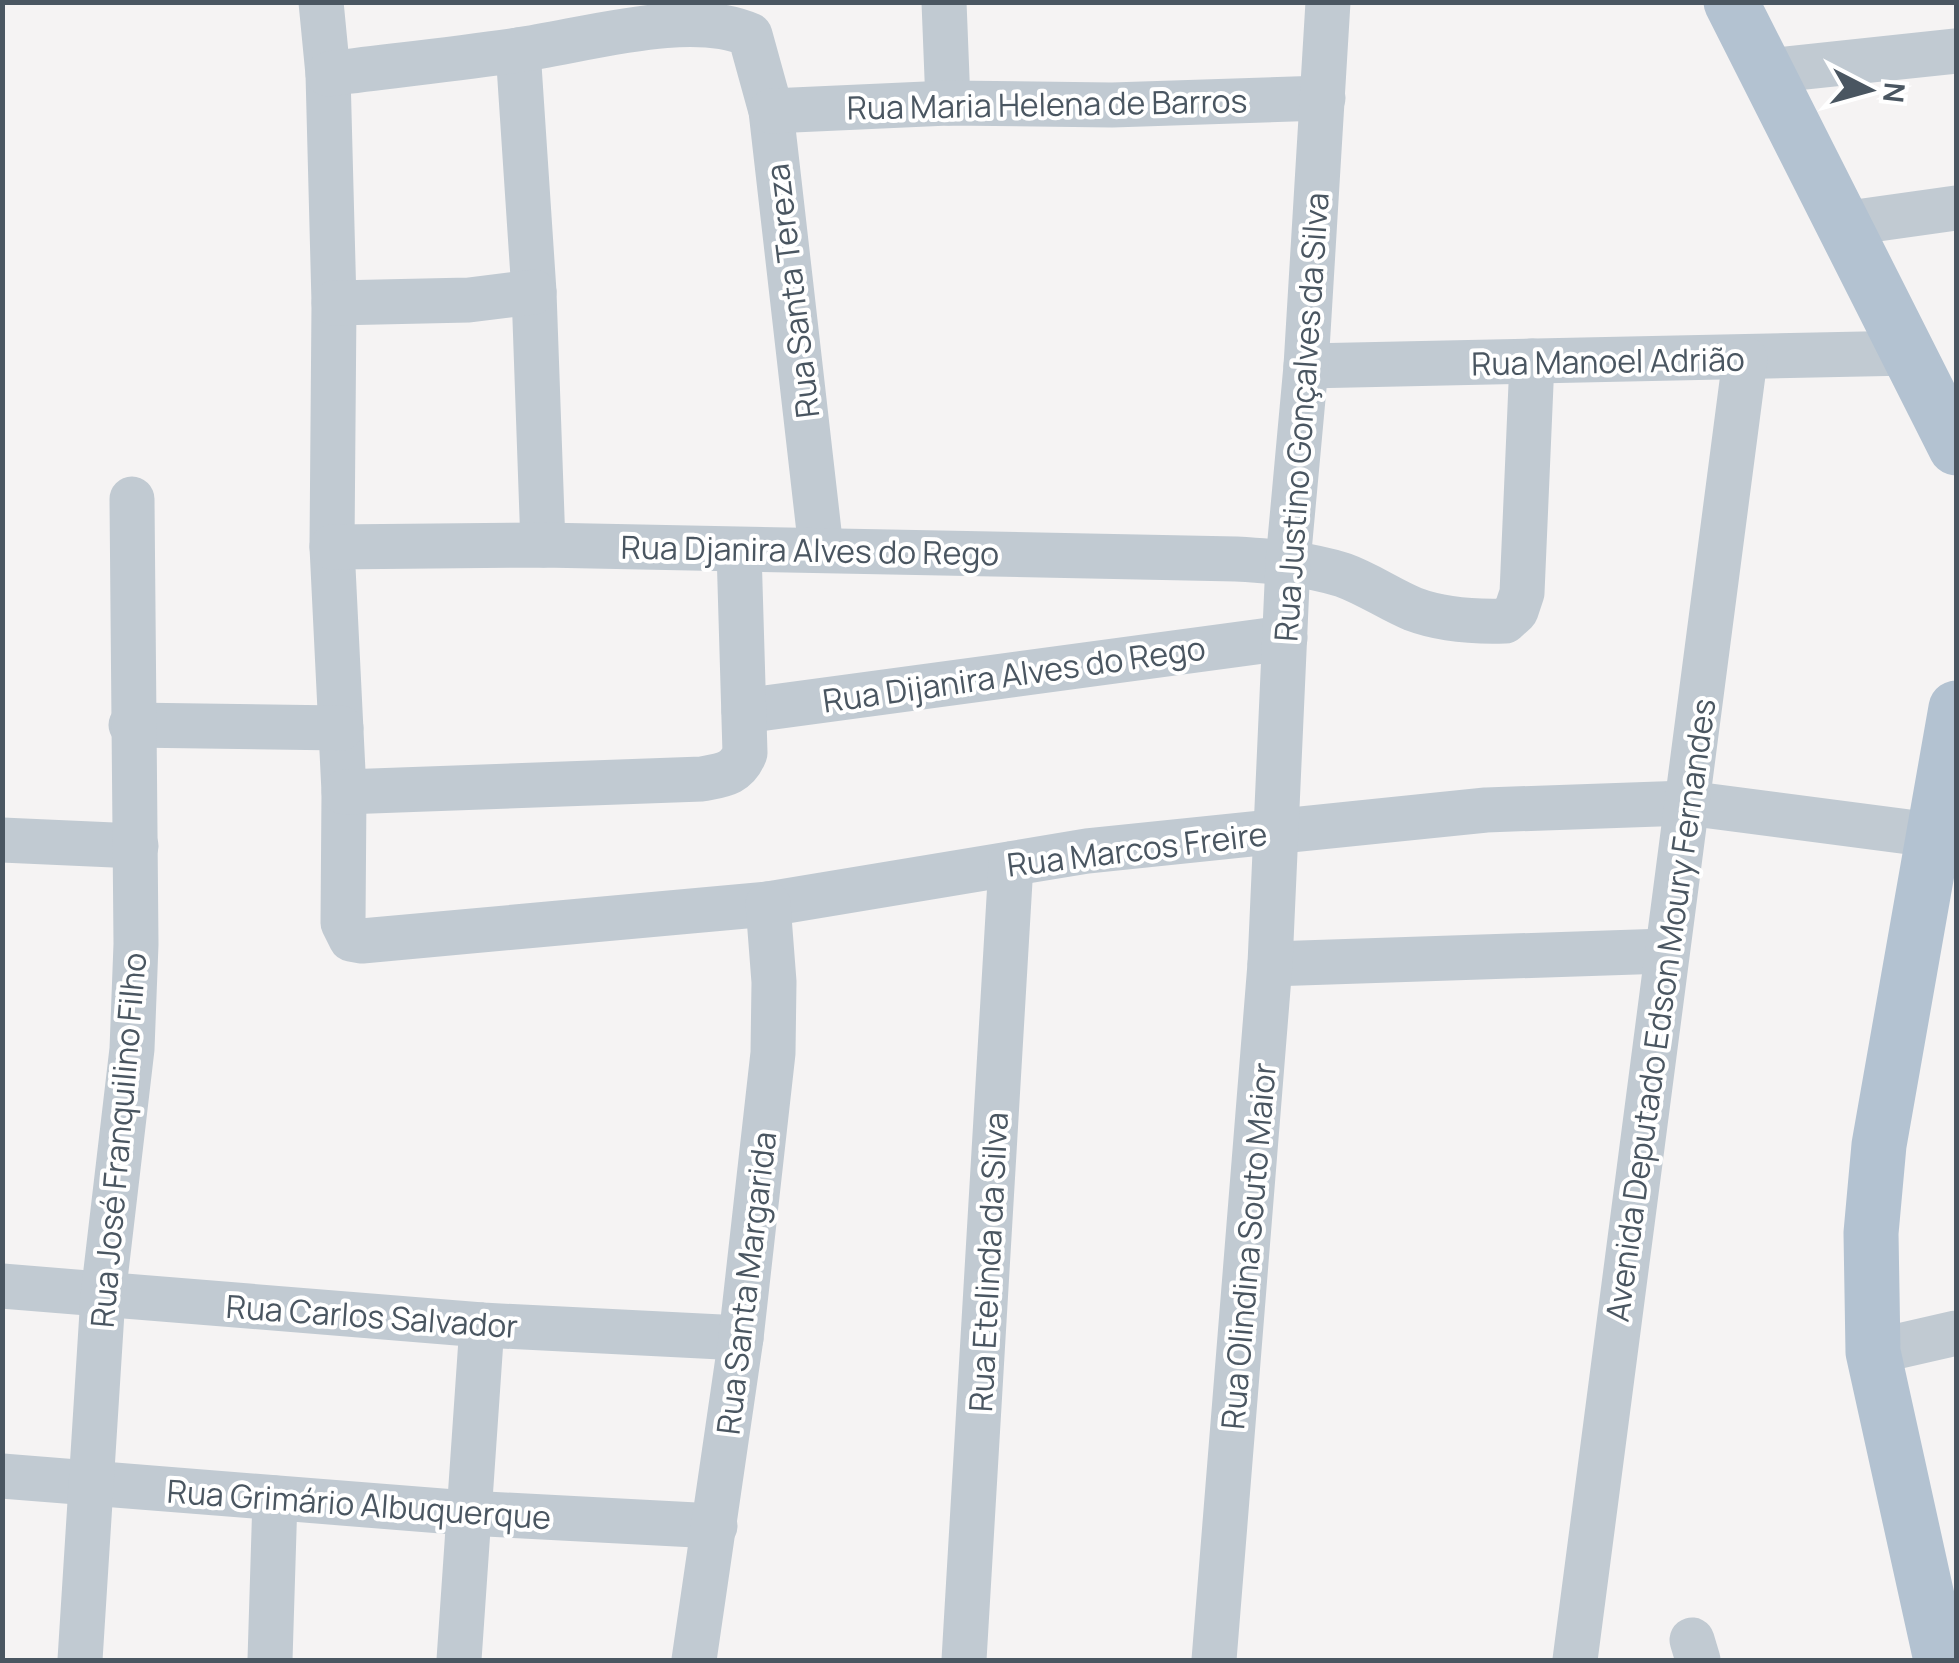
<svg xmlns="http://www.w3.org/2000/svg" width="1959" height="1663" font-family="Manrope,sans-serif">
<style>
.lines{fill:none;stroke-linecap:round;stroke-linejoin:round}
.minor{stroke:#c1cad2;stroke-width:45}
.major{stroke:#b3c2d1;stroke-width:55}
.labels{text-anchor:middle;dominant-baseline:central;stroke-width:8;stroke-linejoin:round;paint-order:stroke}
.street-label{font-size:32px;fill:#4a5661;stroke:#fff}
</style>
<rect width="100%" height="100%" fill="#f5f3f3"/>
<g class="lines">
<g class="minor">
<polyline points="321,2 328,74 334,303 332,547 344,792 343,923 351,939 362,941 768,904 1087,851 1486,810 1687,803 1932,835"/>
<polyline points="944,2 948,103"/>
<polyline points="518,50 534,292 543,545"/>
<polyline points="1767,71 1956,51"/>
<path d="M328 74C391 66 455 59 518 50 583 41 690 8 750 35L771 111 821 549"/>
<polyline points="771,111 948,103 1112,105 1323,98"/>
<polyline points="1842,224 1956,208"/>
<polyline points="334,303 469,300 534,292"/>
<polyline points="1306,366 1911,353"/>
<path d="M332 547 543 545 1236 559C1272 561 1308 564 1343 575 1368 584 1389 599 1413 609 1442 620 1473 622 1505 621L1516 611 1522 593 1532 361"/>
<polyline points="744,711 1285,638"/>
<polyline points="131,725 341,728"/>
<path d="M344 792 702 779C723 775 737 774 745 753L739 550"/>
<polyline points="2,840 136,846"/>
<polyline points="1270,964 1666,951"/>
<polyline points="2,1286 482,1325 741,1338"/>
<polyline points="1873,1352 1956,1333"/>
<polyline points="2,1476 467,1513 715,1526"/>
<polyline points="1692,1640 1698,1660"/>
<polyline points="80,1660 103,1296 132,1049 136,944 132,499"/>
<polyline points="270,1660 275,1498"/>
<polyline points="459,1660 482,1325"/>
<polyline points="694,1660 741,1338 773,1053 774,982 768,904"/>
<polyline points="964,1660 1011,864"/>
<polyline points="1214,1660 1270,964 1288,562 1306,366 1328,2"/>
<polyline points="1575,1660 1745,359"/>
</g>
<g class="major">
<polyline points="1731,2 1956,448"/>
<polyline points="1941,1660 1873,1352 1871,1233 1879,1145 1956,708"/>
</g>
</g>
<g class="labels">
<g class="street-label">
<text transform="translate(1047 104) rotate(-1)">Rua Maria Helena de Barros</text>
<text transform="translate(792 291) rotate(-97)">Rua Santa Tereza</text>
<text transform="translate(1608 361) rotate(-1)">Rua Manoel Adrião</text>
<text transform="translate(1301 417) rotate(-86)">Rua Justino Gonçalves da Silva</text>
<text transform="translate(810 550) rotate(1)">Rua Djanira Alves do Rego</text>
<text transform="translate(1014 674) rotate(-8)">Rua Dijanira Alves do Rego</text>
<text transform="translate(1137 849) rotate(-7)">Rua Marcos Freire</text>
<text transform="translate(1660 1010) rotate(-82)">Avenida Deputado Edson Moury Fernandes</text>
<text transform="translate(118 1140) rotate(-85)">Rua José Franquilino Filho</text>
<text transform="translate(1248 1246) rotate(-85)">Rua Olindina Souto Maior</text>
<text transform="translate(988 1262) rotate(-87)">Rua Etelinda da Silva</text>
<text transform="translate(746 1283) rotate(-83)">Rua Santa Margarida</text>
<text transform="translate(372 1316) rotate(4)">Rua Carlos Salvador</text>
<text transform="translate(359 1504) rotate(4)">Rua Grimário Albuquerque</text>
</g>
</g>
<rect width="1959" height="1663" fill="none" stroke="#4a5661" stroke-width="10"/>
<g transform="translate(1869 90) rotate(96)" stroke="#ffffff" stroke-width="8" paint-order="stroke">
<path d="M0-8L18 38L0 25L-18 38Z" fill="#4a5661"/>
<text y="-15" font-size="28" font-weight="bold" text-anchor="middle" fill="#4a5661">N</text>
</g>
</svg>
